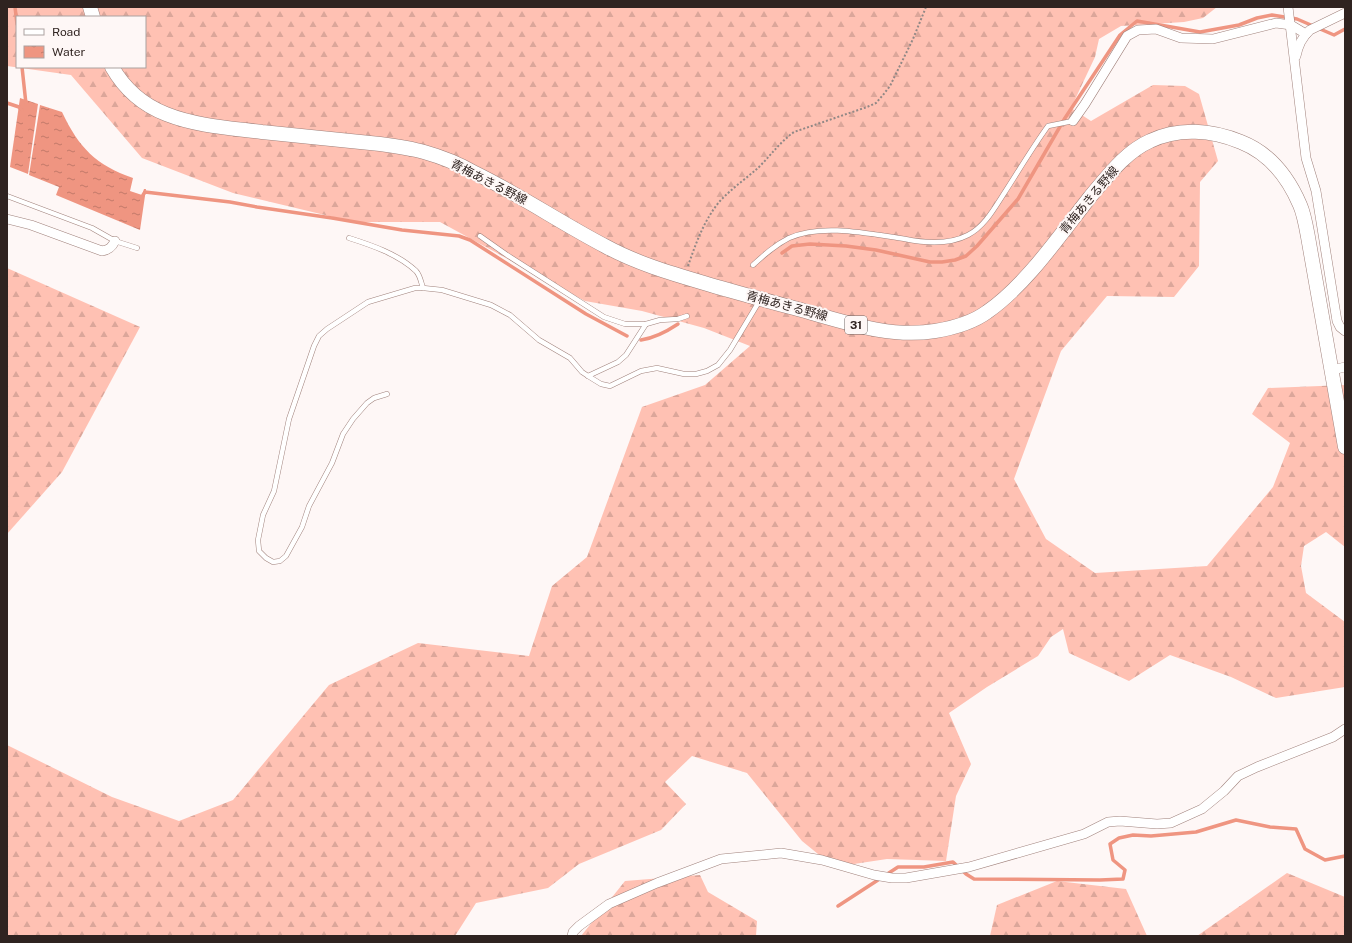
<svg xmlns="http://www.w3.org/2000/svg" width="1352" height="943" font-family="'Public Sans','Noto Sans JP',sans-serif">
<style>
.forest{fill:url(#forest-firs);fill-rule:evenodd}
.water{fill:url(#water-ripples)}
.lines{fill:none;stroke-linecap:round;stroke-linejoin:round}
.stream{stroke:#ef9581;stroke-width:3.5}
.lane-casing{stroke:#a0827c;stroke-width:5.5}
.street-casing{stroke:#a0827c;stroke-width:10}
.primary-casing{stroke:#a0827c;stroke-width:15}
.path{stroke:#918886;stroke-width:2;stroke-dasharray:2 2;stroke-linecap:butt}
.lane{stroke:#fff;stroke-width:4.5}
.street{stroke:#fff;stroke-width:9}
.primary{stroke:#fff;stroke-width:14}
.labels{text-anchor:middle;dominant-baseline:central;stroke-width:4;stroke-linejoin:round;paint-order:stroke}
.shield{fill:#fef7f6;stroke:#6d6360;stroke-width:1}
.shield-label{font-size:11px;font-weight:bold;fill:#2f2320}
.street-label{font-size:12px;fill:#2f2320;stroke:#fef7f6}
</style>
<defs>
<pattern id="forest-firs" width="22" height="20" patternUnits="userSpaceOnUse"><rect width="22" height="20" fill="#ffc1b3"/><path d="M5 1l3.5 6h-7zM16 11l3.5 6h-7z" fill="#dba69a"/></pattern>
<pattern id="water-ripples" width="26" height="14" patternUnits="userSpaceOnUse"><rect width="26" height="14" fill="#ef9581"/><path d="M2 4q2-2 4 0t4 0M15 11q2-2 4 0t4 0" fill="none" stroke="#c27969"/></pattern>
</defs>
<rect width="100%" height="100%" fill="#fef7f6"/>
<g class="forest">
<path d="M7 7H1217L1203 18 1184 22 1121 26 1099 39 1095 57 1071 108 1091 121 1153 85 1185 86 1199 94 1218 161 1200 182 1199 266 1174 297 1107 296 1061 351 1014 479 1046 539 1095 573 1207 566 1273 487 1290 443 1252 414 1268 388 1345 385V547L1326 532 1304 546 1301 566 1306 593 1345 622V687L1276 698 1231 677 1170 655 1129 681 1069 653 1063 629 1051 637 1038 656 987 687 949 713 971 764 956 796 946 861 887 859 834 867 802 841 747 773 692 756 665 782 686 804 661 830 579 864 548 888 476 903 455 936H7V745L112 797 179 821 233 800 329 685 418 643 529 656 552 586 587 557 642 407 705 385 750 346 704 328 642 311 585 301 440 222H354L233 193 142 158 71 75 7 66ZM17 17H145V67H17Z"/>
<polygon points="7,268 140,327 62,472 7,534"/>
<polygon points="1287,873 1345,897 1345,936 1197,936"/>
<polygon points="700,875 708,892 757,921 756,936 581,936 625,881"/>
<polygon points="1057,881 1126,889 1147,936 990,936 997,905"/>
</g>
<g class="water">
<polygon points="20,98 38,104 28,174 10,167"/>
<path d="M40 105 62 112C79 148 96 165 133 178L130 191 142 195 144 189H146L140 230 56 195 59 187 29 175Z"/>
</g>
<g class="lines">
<g class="stream">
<polyline points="15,7 17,24"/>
<polyline points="22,67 26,104"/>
<polyline points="7,103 19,107 22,110"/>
<polyline points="143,195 145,192 230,202 257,207 332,218 402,230 459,236 470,240 586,314 627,336"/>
<polyline points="782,253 792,246 810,244 846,246 876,250 930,262 942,262 955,260 966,256 977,246 1018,199 1065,118 1120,35 1137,21 1200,32 1239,25 1257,18 1272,15 1297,19 1334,35 1345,29"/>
<path d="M641 340C655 338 666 332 678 324"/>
<polyline points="838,906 898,867 924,867 953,862 966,874 974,879 1100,880 1123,879 1125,870 1113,860 1110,844 1119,838 1133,835 1151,836 1196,832 1236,820 1270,827 1296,829 1305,849 1325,860 1345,856"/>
</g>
<defs>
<g id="lane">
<polyline points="7,196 92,228 115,241 137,248"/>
<polyline points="480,236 507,255 604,317 625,324 646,324 660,320 678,319 687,316"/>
<path d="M349 238C371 245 398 254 416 271 420 275 421 282 423 288"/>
<path d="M753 265C764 255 775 245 789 238 822 223 870 234 905 239 925 243 949 245 968 235 984 227 994 209 1003 195 1018 172 1032 148 1048 126L1073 121"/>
<polyline points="588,376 618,362 626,355 646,324"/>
<polyline points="387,394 374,398 367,403 353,419 343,434 332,463 309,506 302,527 286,556 280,561 273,562 266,558 259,551 258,540 263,515 274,491 289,419 314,346 319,336 327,329 368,302 415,288 423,288 442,290 491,305 510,315 539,340 570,358 582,372 588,376 601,384 610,386 641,371 657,368 684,374 696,374 707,371 718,365 730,350 760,300"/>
</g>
<g id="street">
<polyline points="1288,7 1306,158 1316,191 1337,321 1340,327 1345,331"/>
<path d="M1296 56C1298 46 1302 37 1310 30L1345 13"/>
<polyline points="1073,121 1085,104 1127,36 1138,30 1156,29 1181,38 1213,39 1276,23 1291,25 1306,34"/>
<path d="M7 219 31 225 102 251C109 250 112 247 115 241"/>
<polyline points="1332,370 1345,367"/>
<polyline points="572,936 573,932 579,926 609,904 657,883 721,859 781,853 822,860 874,875 892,878 906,878 969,867 1084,834 1108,822 1120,821 1157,824 1171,823 1202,809 1224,791 1238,776 1257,767 1333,737 1345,729"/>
</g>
<g id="primary">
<polyline points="90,7 93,17"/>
<path d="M112 67C124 88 143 105 166 114 196 126 230 128 262 132 301 136 341 140 380 144 395 146 410 148 424 152 442 157 459 164 475 173 520 195 561 223 605 246 636 263 670 273 704 283 734 292 764 300 794 308 839 320 888 339 935 331 953 328 972 323 987 312 1026 285 1060 235 1090 197 1107 177 1125 152 1150 141 1179 127 1212 130 1241 142 1269 153 1288 177 1300 205 1304 214 1306 226 1308 237L1345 447"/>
</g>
</defs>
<use href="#lane" class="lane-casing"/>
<use href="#street" class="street-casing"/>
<use href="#primary" class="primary-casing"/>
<path class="path" d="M688 266C696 243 704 220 720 201 732 188 747 178 759 167 771 155 780 142 794 132L867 107 876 103 883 95 890 86 913 39 926 7"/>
<use href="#lane" class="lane"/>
<use href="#street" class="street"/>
<use href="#primary" class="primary"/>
</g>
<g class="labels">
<rect class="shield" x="845" y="316" width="22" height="18" rx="3"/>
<g class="shield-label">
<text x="856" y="325">31</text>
</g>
<g class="street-label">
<text transform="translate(489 182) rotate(27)">青梅あきる野線</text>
<text transform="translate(1089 200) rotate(-50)">青梅あきる野線</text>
<text transform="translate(787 306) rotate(15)">青梅あきる野線</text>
</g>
</g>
<rect width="1352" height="943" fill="none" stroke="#2f2320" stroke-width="16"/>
<rect x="16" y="16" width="130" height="52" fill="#fef7f6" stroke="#aba2a0"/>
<rect x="24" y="29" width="20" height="6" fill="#ffffff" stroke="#aba2a0"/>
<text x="52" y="36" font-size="12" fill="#2f2320">Road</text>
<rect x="24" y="46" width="20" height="12" fill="url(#water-ripples)" stroke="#aba2a0"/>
<text x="52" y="56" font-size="12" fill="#2f2320">Water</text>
</svg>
